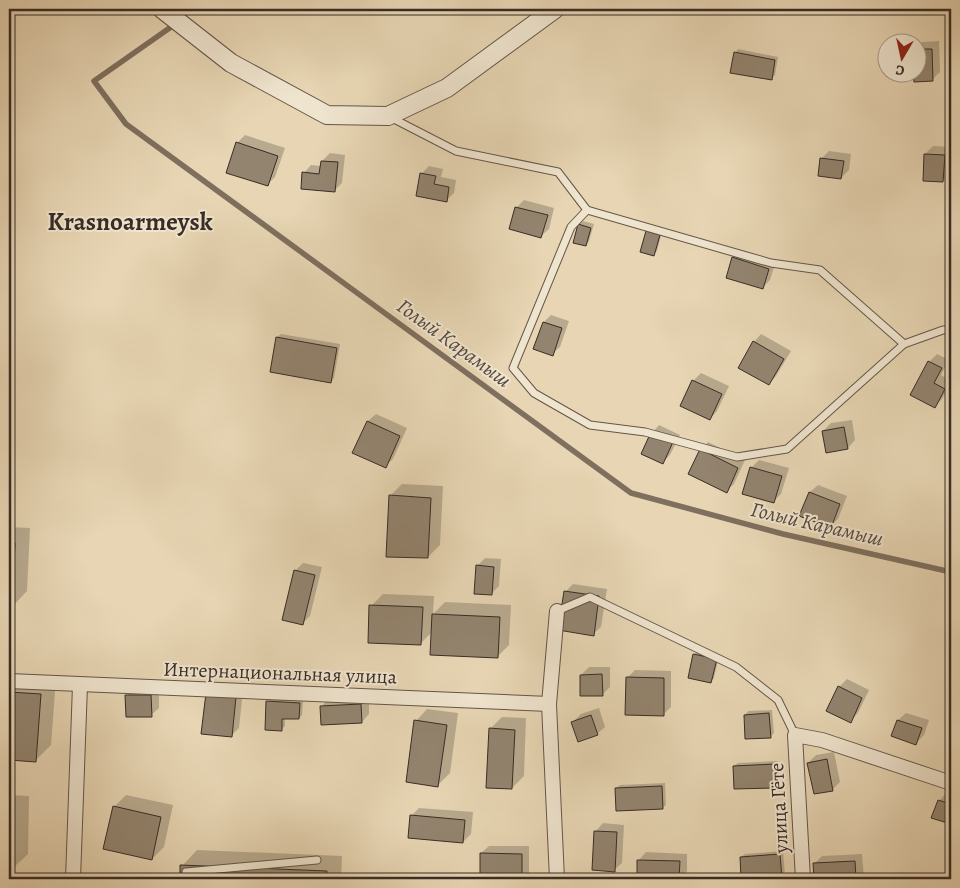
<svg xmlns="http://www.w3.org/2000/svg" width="960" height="888" font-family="Alegreya,serif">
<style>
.shadow{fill:#0003}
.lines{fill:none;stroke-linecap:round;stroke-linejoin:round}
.stream{stroke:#7e6f5e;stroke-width:5.5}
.building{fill:#93846f;stroke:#382c26}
.service-casing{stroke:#645649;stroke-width:9}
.minor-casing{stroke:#645649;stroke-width:16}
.tertiary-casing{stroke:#645649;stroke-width:20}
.service{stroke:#efe4ce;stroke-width:7}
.minor{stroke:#efe4ce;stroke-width:14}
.tertiary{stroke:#efe4ce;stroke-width:18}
.labels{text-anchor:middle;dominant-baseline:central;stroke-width:4;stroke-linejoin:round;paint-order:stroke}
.street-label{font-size:20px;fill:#382c26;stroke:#efe4ce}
.water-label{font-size:21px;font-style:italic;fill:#55483d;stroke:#efe4ce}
.district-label{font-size:25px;font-weight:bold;fill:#382c26;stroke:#efe4ce}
</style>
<rect width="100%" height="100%" fill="#e7d5b3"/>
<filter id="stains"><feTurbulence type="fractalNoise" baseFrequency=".004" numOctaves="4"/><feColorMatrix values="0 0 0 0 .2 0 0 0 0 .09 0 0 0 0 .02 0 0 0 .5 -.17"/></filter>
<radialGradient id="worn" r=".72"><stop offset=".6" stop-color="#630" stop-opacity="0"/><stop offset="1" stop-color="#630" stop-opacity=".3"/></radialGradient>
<g class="shadow">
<polygon points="939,41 940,72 932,80 918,72 918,46 922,42"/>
<polygon points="738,49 778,57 775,75 771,79 735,53"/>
<polygon points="245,135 285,148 275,177 267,185 237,143"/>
<polygon points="933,146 951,147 951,173 943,181 925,154"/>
<polygon points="829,151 851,154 849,170 841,178 821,159"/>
<polygon points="330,153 345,155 342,183 334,191 304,173 311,165 321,166 322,161"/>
<polygon points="429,166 443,169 441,177 456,180 454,193 446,201 421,174"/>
<polygon points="524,200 554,208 549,229 541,236 511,229 517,207"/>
<polygon points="583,221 594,224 589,241 586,245 579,225"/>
<polygon points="650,228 662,231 657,251 654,254 647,232"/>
<polygon points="741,250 776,261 770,280 762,288 733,258"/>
<polygon points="551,315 569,321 560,347 552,354 544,322"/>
<polygon points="281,334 340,344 334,378 331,382 277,337"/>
<polygon points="761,334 791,351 776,376 769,384 754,342"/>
<polygon points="937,354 949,360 941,375 951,381 951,383 942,399 934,407 929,362"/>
<polygon points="701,373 729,386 717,411 710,419 693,381"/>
<polygon points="376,414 407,428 393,459 385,466 368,421"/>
<polygon points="852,420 855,440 848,448 823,431 831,423"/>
<polygon points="659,425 680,435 670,455 662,463 652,433"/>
<polygon points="708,442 745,460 734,484 726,491 701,450"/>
<polygon points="759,460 789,468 781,494 773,502 751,468"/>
<polygon points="402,484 443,486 440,545 428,557 390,496"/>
<polygon points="818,485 847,496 838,519 830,527 801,516 810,492"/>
<polygon points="9,527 30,528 27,591 12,607 9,607"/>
<polygon points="485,558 501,559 499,586 491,594 477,566"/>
<polygon points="303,563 322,567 310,616 302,624 295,571"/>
<polygon points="573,584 607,589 601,627 593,634 565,592"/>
<polygon points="383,594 434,596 433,614 445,602 511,605 509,645 497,657 432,632 421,643 371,606"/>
<polygon points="697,651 719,656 714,678 711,682 694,655"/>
<polygon points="589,667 610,667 610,687 602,695 581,675"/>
<polygon points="635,670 671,671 671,707 663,715 627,678"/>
<polygon points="9,676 56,679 51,745 36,760 9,759"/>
<polygon points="847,679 869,690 858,713 850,721 839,687"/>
<polygon points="215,686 243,690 239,728 231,736"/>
<polygon points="134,688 159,688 159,708 151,715 127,696"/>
<polygon points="369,697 369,714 362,722 322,706 329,698"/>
<polygon points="271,698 303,700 302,715 299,718 285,717 285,726 281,730 268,702"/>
<polygon points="599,708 605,727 597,734 573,722 581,714"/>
<polygon points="427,709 458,713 450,773 438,785 416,721"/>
<polygon points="772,710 774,733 770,737 745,715 748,711"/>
<polygon points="906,713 929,720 924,735 916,743 898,720"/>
<polygon points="502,717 526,718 524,776 512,788 490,729"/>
<polygon points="834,752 840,782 833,789 808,763 816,755"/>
<polygon points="778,761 779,783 775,787 734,766 738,763"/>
<polygon points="665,783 666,805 662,808 616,788 620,785"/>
<polygon points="946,793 951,794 951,823 933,817 939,801"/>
<polygon points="9,795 29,796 28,854 12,869 9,869"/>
<polygon points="126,795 173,805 164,847 152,859 114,807"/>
<polygon points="419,808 473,812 471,834 463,842 412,815"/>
<polygon points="603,823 624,825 622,863 614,870 596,831"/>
<polygon points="489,846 529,846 529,877 526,879 481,879 481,853"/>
<polygon points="197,850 342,856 341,879 181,879 182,866"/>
<polygon points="783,851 785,875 781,879 742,879 741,857 745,854"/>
<polygon points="646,852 687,854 687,871 679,879 638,878 639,860"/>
<polygon points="862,854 864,878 862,879 815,879 814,864 822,856"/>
<polygon points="392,875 406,879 388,879"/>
</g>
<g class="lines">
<polyline class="stream" points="180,9 171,27 94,81 126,124 631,493 783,534 951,572"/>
</g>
<g class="building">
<polygon points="918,49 932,49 933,81 914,82 913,72 918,72"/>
<polygon points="734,52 775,60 772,80 730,73"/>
<polygon points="236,142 278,156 268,186 226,173"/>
<polygon points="924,154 945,155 943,182 923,181"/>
<polygon points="820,158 844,161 841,179 818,176"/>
<polygon points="321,161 338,162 335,192 301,189 302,172 319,174"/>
<polygon points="420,173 436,176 434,184 449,187 447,202 416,196"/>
<polygon points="515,207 548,215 541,238 509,229"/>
<polygon points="578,224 591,228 586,246 573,243"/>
<polygon points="646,231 660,235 654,256 640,252"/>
<polygon points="732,257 769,269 763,289 726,278"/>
<polygon points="543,322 562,328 553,356 533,349"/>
<polygon points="276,337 337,348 331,383 270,372"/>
<polygon points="753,341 784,359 769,385 738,368"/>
<polygon points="928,361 942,368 934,383 945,389 935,408 910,395"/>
<polygon points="692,380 722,394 710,420 680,406"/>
<polygon points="367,421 400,436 386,468 352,453"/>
<polygon points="844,427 848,449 826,453 822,431"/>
<polygon points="651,432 673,442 663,464 641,454"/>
<polygon points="700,449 738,468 727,493 688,474"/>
<polygon points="750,467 782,476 774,503 742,494"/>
<polygon points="809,492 840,504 831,528 799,516"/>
<polygon points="389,495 431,498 428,558 386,557"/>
<polygon points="9,542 15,543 12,608 9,608"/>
<polygon points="476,565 494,567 492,595 474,594"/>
<polygon points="294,570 315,575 303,625 282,620"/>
<polygon points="564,591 599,596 594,636 558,630"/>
<polygon points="369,605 423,607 421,645 368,643"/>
<polygon points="432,614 500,617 498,658 430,655"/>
<polygon points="693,654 717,659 711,683 688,678"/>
<polygon points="602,674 603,696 580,696 580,675"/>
<polygon points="626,677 664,678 664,716 625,715"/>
<polygon points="838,686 862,698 851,723 826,711"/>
<polygon points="9,692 41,694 36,762 9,760"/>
<polygon points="206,693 236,697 232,737 201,734"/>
<polygon points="125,695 151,695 152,717 126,717"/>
<polygon points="266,701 300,703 299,719 282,719 282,731 265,730"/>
<polygon points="361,704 362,723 321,725 320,706"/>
<polygon points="769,713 771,738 745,739 744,715"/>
<polygon points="591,715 598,735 578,742 571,722"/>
<polygon points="414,720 447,725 438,787 406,782"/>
<polygon points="897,720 922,728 916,745 891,736"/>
<polygon points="489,728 515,730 512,789 486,788"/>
<polygon points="827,759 833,791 814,794 807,763"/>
<polygon points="775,764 775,788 734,789 733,766"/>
<polygon points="662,786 663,809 616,811 615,788"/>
<polygon points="938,800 951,804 951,824 931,818"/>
<polygon points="113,806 161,817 152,860 103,849"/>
<polygon points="9,811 14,811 12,870 9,870"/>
<polygon points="410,815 465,820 463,843 408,838"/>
<polygon points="594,831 617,832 615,872 592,870"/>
<polygon points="480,853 522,854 522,879 480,879"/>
<polygon points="780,854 782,879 741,879 740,857"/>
<polygon points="637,860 680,861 679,879 637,879"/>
<polygon points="855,861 856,879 814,879 813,863"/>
<polygon points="180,865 327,871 327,879 180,879"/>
</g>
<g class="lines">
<defs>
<g id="service">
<polyline points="390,117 456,151 558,172 587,210 771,263 820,270 904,344 943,330 951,330"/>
<polyline points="587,210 571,227 513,368 534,393 590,425 645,432 737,457 787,449 904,344"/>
<polyline points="557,611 590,597 736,667 778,700 795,735"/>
<polyline points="186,879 186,872 317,860"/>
</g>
<g id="minor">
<polyline points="557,611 549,704 557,879"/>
<polyline points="9,681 549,704"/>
<polyline points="73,879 80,685"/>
<polyline points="803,879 795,735 822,740 951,783"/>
</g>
<polyline id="tertiary" points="162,9 231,63 327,115 388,116 447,88 555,9"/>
</defs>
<use href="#service" class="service-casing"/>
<use href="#minor" class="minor-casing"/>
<use href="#tertiary" class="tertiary-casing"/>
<use href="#service" class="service"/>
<use href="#minor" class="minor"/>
<use href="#tertiary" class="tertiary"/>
</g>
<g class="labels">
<g class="street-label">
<text transform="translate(280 673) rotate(2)">Интернациональная улица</text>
<text transform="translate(779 808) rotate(-93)">улица Гёте</text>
</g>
<g class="water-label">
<text transform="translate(454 343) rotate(36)">Голый Карамыш</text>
<text transform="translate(817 524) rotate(13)">Голый Карамыш</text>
</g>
<g class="district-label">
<text x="130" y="222">Krasnoarmeysk</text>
</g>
</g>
<rect width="960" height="888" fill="none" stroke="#e7d5b3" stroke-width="30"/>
<rect x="10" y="10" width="940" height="868" fill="none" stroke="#382c26" stroke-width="2.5"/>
<rect x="15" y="15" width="930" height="858" fill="none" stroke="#382c26"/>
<g transform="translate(902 58) rotate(189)"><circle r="24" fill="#efe4ce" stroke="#a69a8b"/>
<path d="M0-4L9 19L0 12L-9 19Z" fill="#8f2418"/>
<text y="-8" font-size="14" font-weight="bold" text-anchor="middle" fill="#382c26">С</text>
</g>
<rect width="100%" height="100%" filter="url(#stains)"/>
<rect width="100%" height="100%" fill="url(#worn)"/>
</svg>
